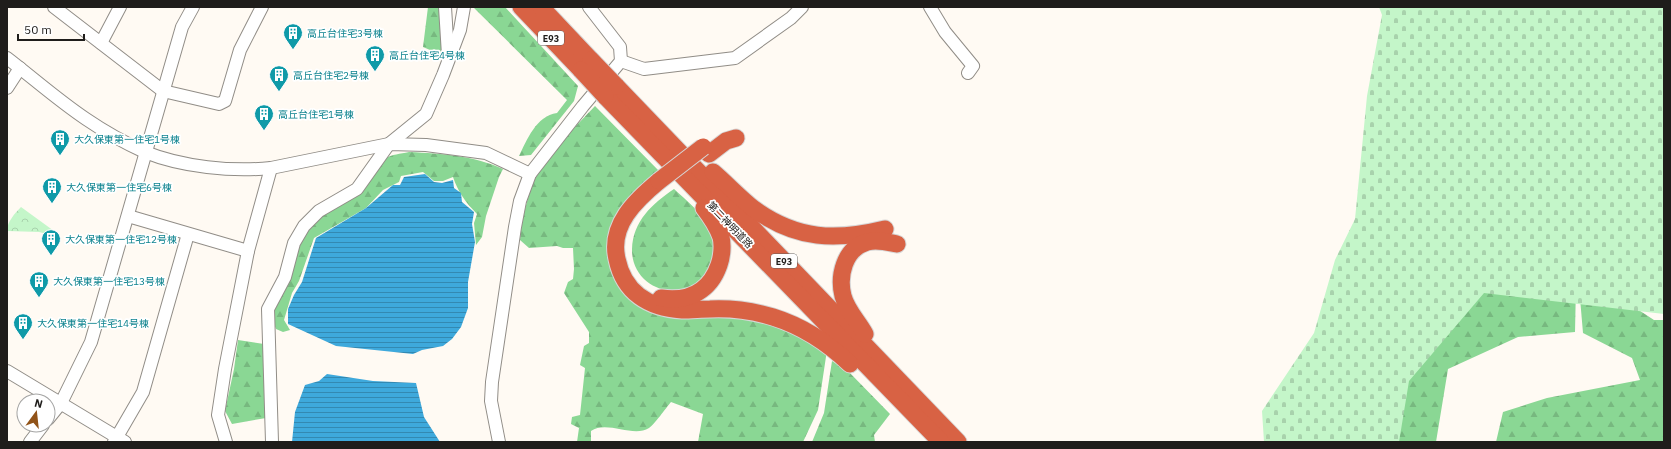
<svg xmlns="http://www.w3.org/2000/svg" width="1671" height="449" font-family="'IBM Plex Sans','Noto Sans JP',sans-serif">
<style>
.forest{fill:url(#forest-firs)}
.cemetery{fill:url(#cemetery-stones)}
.park{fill:url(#park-crowns)}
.water{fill:url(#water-rules)}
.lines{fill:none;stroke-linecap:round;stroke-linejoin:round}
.minor-casing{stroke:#918d87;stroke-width:14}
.highway-casing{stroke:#d7d6d6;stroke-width:19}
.minor{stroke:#fff;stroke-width:12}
.highway{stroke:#d86244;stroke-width:17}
.highway-bridge-casing{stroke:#d7d6d6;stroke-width:19;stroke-linecap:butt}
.highway-bridge{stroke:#d86244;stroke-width:17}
.labels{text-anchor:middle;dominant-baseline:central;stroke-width:3.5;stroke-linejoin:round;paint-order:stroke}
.shield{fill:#fff;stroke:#62615f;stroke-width:1}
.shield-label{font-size:9px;font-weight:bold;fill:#1f1d1b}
.culture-label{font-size:10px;fill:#0d838f;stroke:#fff;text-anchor:start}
.street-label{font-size:10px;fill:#1f1d1b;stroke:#fff}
</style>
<defs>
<pattern id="forest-firs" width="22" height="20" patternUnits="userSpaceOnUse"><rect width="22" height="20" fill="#8ad794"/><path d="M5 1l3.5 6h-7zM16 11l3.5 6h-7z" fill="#77b87f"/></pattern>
<pattern id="cemetery-stones" width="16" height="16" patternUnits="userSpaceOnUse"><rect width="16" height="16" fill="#c4f6c9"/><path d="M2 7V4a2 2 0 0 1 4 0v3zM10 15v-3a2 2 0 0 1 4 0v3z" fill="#a8d2ac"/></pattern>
<pattern id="park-crowns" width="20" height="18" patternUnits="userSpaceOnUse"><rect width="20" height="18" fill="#c4f6c9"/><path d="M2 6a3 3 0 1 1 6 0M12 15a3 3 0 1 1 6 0" fill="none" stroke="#a8d2ac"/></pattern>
<pattern id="water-rules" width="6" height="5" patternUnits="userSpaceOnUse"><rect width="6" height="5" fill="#3ea9dc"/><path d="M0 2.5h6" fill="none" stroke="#3389b2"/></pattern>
</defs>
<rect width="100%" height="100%" fill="#fffaf3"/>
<g class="forest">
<polygon points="428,7 441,7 444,56 423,47"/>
<path d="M473 7H505L578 86 574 101 531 155 519 156C527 140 536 116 557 113L567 100Z"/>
<path d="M595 106 659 171 628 203 617 278 624 293 645 308 739 316 774 325 827 350 818 410 803 442H698L703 414 671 402C666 408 654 425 649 428 633 438 607 420 591 431V442H577L579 428 571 424 572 417 580 415 585 368 580 365 584 346 589 343V332L564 293 568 282 573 279 574 269 573 248H563L557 246 529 248 520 240C522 218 527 197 536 177 547 154 577 125 595 106Z"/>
<path d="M409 152C443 154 472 155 503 169L499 177 486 216 482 237 476 245 474 223 477 214C466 203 458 192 453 177L443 181H434L423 172 401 176 399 182 383 190 366 208 314 238 299 281 292 293 284 320 290 330 283 332 276 329 273 322V313L276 304 295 251 311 221 385 159C392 154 400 154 409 152Z"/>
<path d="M674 189C687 201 702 213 711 229 713 233 713 240 714 244 715 254 714 259 710 267 693 308 631 293 632 249 633 221 652 204 674 189Z"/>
<polygon points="1480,282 1576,285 1575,332 1518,337 1448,369 1436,442 1397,442 1407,381"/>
<polygon points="1608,290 1654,320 1664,320 1664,442 1496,442 1503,412 1547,398 1640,380 1632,358 1583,333 1580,298"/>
<polygon points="238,340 264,344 266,418 232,424 225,411 234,369"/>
<polygon points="832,361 847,370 890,414 874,435 875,442 812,442 824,413"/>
</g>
<polygon class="cemetery" points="1379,7 1661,7 1664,9 1664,314 1484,293 1409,381 1399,442 1264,442 1262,411 1314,333 1335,260 1355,219 1367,96 1382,15"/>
<path class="park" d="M21 207 54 231 51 235 39 232 7 231C7 222 15 213 21 207Z"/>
<g class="water">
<polygon points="425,174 434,182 442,183 453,180 454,188 461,193 462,202 474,212 472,224 475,242 468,282 468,308 461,327 452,339 443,346 422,350 413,354 336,346 288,324 288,309 294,295 302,282 316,238 366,208 393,185 400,185 404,177"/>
<polygon points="327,374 373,381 416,383 424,417 440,442 292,442 295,412 305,385 319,381"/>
</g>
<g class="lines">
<defs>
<g id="minor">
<polyline points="54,7 163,91 219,104 225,101 240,50 262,7"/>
<polyline points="445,7 448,55"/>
<polyline points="930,7 945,32 973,66 968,73"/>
<polyline points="101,43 120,7"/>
<path d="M7 58C33 78 59 101 86 119 105 132 125 143 145 152 182 167 232 172 271 168L389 144 426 145 486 153 530 174"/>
<polyline points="621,61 644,69 735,58 791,18 802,7"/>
<polyline points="7,88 20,68"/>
<polyline points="128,216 248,251"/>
<polyline points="7,371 125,442"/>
<polyline points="48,419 61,403 91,342 182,27 193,7"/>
<polyline points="30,442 43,425"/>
<polyline points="114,442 143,392 188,234"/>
<polyline points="226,442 218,415 225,369 248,251 271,168"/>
<polyline points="272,442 268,309 285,277 294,243 304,226 319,211 357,189 389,144 426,114 443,75 460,30 464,7"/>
<polyline points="499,442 491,401 492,382 515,227 520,201 530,174 583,106 621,61 620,47 589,7"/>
</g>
<g id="highway">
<polyline points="521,7 581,70"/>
<polyline points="541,7 591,60"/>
<polyline points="616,86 958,442"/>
<polyline points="605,96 941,442"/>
<polyline points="709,154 726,141 736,138"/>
<path d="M713 172C727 184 740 198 754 209 797 240 836 241 885 229"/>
<path d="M659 181C636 200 609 225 617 259 624 293 649 308 682 310 692 310 701 309 710 309 731 308 753 311 773 317 802 326 828 343 850 364"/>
<path d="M661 298C689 302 710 291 719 265 722 257 723 245 721 237 717 226 711 217 704 208"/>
<path d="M865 334C858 321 847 311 843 296 838 276 844 249 867 242 877 239 887 242 897 244"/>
</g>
</defs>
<use href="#minor" class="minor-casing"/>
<use href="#highway" class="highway-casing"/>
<use href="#minor" class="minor"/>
<use href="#highway" class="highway"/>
<defs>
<g id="highway-bridge">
<polyline points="591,60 616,86"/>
<polyline points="581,70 605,96"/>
<polyline points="659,181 703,147"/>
</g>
</defs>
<use href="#highway-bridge" class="highway-bridge-casing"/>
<use href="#highway-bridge" class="highway-bridge"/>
</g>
<defs>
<symbol id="building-pin" viewBox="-11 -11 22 30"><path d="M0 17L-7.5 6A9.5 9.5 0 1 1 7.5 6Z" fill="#0f9aa8" stroke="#fff"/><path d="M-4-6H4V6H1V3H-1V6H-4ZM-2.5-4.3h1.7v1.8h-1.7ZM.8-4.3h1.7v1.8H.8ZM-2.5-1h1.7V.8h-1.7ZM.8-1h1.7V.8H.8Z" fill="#fff"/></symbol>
</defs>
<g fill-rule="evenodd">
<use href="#building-pin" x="282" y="22" width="22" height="30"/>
<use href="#building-pin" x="364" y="44" width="22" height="30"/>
<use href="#building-pin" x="268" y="64" width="22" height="30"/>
<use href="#building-pin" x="253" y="103" width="22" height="30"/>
<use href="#building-pin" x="49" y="128" width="22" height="30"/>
<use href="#building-pin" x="41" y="176" width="22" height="30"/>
<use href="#building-pin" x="40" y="228" width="22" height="30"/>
<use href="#building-pin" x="28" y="270" width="22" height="30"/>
<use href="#building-pin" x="12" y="312" width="22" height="30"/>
</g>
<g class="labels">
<g class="shield">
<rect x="538" y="31" width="26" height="14" rx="3"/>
<rect x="771" y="254" width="26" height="14" rx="3"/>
</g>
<g class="shield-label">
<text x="551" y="38">E93</text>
<text x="784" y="261">E93</text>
</g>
<g class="culture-label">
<text x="307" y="33">高丘台住宅3号棟</text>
<text x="389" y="55">高丘台住宅4号棟</text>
<text x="293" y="75">高丘台住宅2号棟</text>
<text x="278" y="114">高丘台住宅1号棟</text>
<text x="74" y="139">大久保東第一住宅1号棟</text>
<text x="66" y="187">大久保東第一住宅6号棟</text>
<text x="65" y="239">大久保東第一住宅12号棟</text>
<text x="53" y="281">大久保東第一住宅13号棟</text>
<text x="37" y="323">大久保東第一住宅14号棟</text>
</g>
<g class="street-label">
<text transform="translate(730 225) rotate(46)">第二神明道路</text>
</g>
</g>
<rect width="1671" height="449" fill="none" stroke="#1f1d1b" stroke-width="16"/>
<g transform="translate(36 413) rotate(15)"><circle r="19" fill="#ffffff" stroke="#a5a5a4"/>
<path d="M0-3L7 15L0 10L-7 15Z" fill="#915318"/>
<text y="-6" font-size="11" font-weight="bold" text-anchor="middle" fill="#1f1d1b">N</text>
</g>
<path d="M18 34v6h66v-6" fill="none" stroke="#1f1d1b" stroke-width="2"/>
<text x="24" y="34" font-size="12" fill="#1f1d1b" stroke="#ffffff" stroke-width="3" paint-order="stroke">50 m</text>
</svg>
